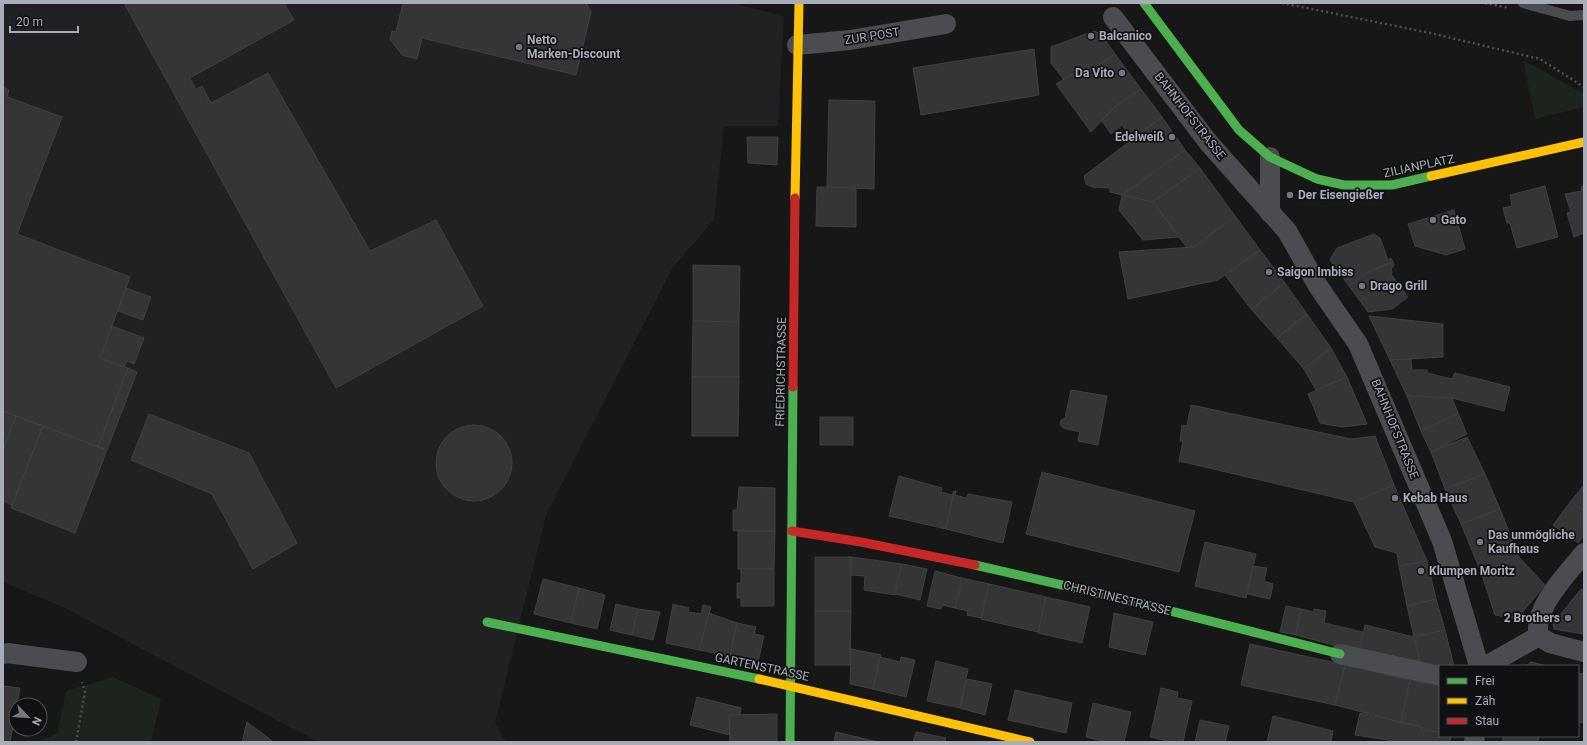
<svg xmlns="http://www.w3.org/2000/svg" width="1587" height="745" font-family="Roboto,sans-serif">
<style>
.built{fill:#212123}
.green{fill:#1d241e}
.building{fill:#353536;stroke:#3f4043}
.lines{fill:none;stroke-linecap:round;stroke-linejoin:round}
.path{stroke:#4d4e52;stroke-width:2.5;stroke-dasharray:2 3;stroke-linecap:butt}
.lane{stroke:#4b4c50;stroke-width:10}
.street{stroke:#4b4c50;stroke-width:20}
.fast{stroke:#4caf50;stroke-width:9}
.slow{stroke:#ffc107;stroke-width:9}
.jam{stroke:#c62828;stroke-width:9}
.poi-dot{fill:#757880;stroke:#111113;stroke-width:1.5}
.labels{text-anchor:middle;dominant-baseline:central;stroke-width:3.5;stroke-linejoin:round;paint-order:stroke}
.street-label{font-size:12px;fill:#a8adb8;stroke:#111113}
.poi-label{font-size:12px;font-weight:bold;fill:#a8adb8;stroke:#111113;text-anchor:start}
</style>
<rect width="100%" height="100%" fill="#171717"/>
<polygon class="built" points="3,3 731,3 784,16 778,126 724,126 714,220 673,267 546,515 495,723 506,742 318,742 65,608 3,582"/>
<g class="green">
<polygon points="1523,60 1584,94 1584,107 1535,119"/>
<polygon points="113,677 161,699 151,742 35,742 57,734 66,691"/>
</g>
<g class="building">
<polygon points="124,3 284,3 294,20 190,78 196,90 202,86 211,103 268,73 370,251 436,220 483,306 336,388"/>
<polygon points="403,3 586,3 591,12 576,75 422,38 417,59 402,55 390,39 392,31 396,32"/>
<polygon points="1094,31 1101,34 1115,54 1091,70 1088,64 1064,80 1051,63 1051,47"/>
<polygon points="1034,49 1039,95 921,115 913,68"/>
<polygon points="1115,54 1141,89 1113,108 1091,132 1056,84 1088,64 1091,70"/>
<polygon points="3,87 9,90 7,97 62,117 17,234 130,277 100,358 128,368 98,447 3,411"/>
<polygon points="1141,89 1162,117 1132,139 1122,125 1111,134 1102,121 1113,108"/>
<polygon points="829,100 875,101 874,189 827,187"/>
<polygon points="1162,117 1185,150 1122,195 1110,192 1110,188 1098,187 1095,188 1086,184 1084,176"/>
<polygon points="747,137 778,137 777,165 748,163"/>
<polygon points="1185,150 1200,168 1153,202 1122,195"/>
<polygon points="1200,168 1235,216 1194,247 1187,248 1153,202"/>
<polygon points="1584,185 1584,233 1574,237 1567,213 1571,212 1565,194 1582,191 1581,187"/>
<polygon points="1545,186 1558,237 1517,248 1510,223 1507,223 1503,208 1512,206 1510,195"/>
<polygon points="817,187 856,188 856,227 816,226"/>
<polygon points="1122,195 1153,202 1179,237 1143,240 1119,210"/>
<polygon points="1454,210 1465,249 1446,255 1415,246 1408,224"/>
<polygon points="1235,216 1260,250 1218,280 1128,299 1119,252 1194,247"/>
<polygon points="1374,234 1380,238 1388,260 1391,258 1393,262 1368,272 1349,286 1330,260 1337,248"/>
<polygon points="1260,250 1285,283 1251,309 1225,275"/>
<polygon points="1393,262 1394,266 1391,268 1392,273 1391,274 1408,297 1392,309 1368,312 1349,286 1368,272"/>
<polygon points="693,265 740,266 739,322 693,321"/>
<polygon points="1285,283 1307,314 1277,338 1251,309"/>
<polygon points="126,288 151,297 143,320 118,311"/>
<polygon points="1307,314 1331,348 1304,369 1277,338"/>
<polygon points="1369,316 1443,324 1443,357 1390,360"/>
<polygon points="693,321 739,322 739,377 692,377"/>
<polygon points="112,326 144,338 134,364 127,361 124,367 100,358"/>
<polygon points="1331,348 1347,377 1316,390 1304,369"/>
<polygon points="1411,359 1412,370 1427,370 1427,373 1452,379 1455,373 1510,387 1504,411 1452,398 1407,396 1390,360"/>
<polygon points="128,368 137,372 107,450 98,447"/>
<polygon points="692,377 739,377 738,436 692,436"/>
<polygon points="1347,377 1367,424 1342,427 1320,423 1308,394"/>
<polygon points="1071,390 1107,396 1098,445 1078,441 1080,432 1063,428 1060,424 1061,420 1065,418"/>
<polygon points="1407,396 1452,398 1458,413 1421,431"/>
<polygon points="1191,405 1351,439 1375,436 1394,485 1354,502 1179,461 1183,441 1180,441 1182,425 1187,426"/>
<polygon points="3,411 16,416 3,450"/>
<polygon points="1458,413 1467,434 1431,452 1421,431"/>
<polygon points="149,414 249,453 297,543 253,569 212,494 131,460"/>
<polygon points="16,416 43,426 12,505 3,501 3,450"/>
<rect x="820" y="417" width="33" height="28"/>
<circle cx="474" cy="463" r="38"/>
<polygon points="43,426 107,450 75,533 11,508"/>
<polygon points="1467,437 1485,474 1445,489 1431,452"/>
<polygon points="1042,472 1195,511 1179,572 1026,534"/>
<polygon points="1485,474 1500,509 1461,524 1445,489"/>
<polygon points="899,476 942,488 941,492 952,495 954,491 946,529 889,516"/>
<polygon points="1394,485 1427,561 1399,566 1397,553 1375,547 1354,502"/>
<polygon points="1584,485 1584,512 1571,501"/>
<polygon points="739,487 775,488 775,531 733,531 733,510 737,510"/>
<polygon points="954,491 956,491 955,495 966,498 968,494 1012,502 1003,543 946,529"/>
<polygon points="1571,501 1584,512 1584,535 1578,543 1553,525"/>
<polygon points="1500,509 1519,557 1481,572 1461,524"/>
<polygon points="738,531 775,531 774,569 738,569"/>
<polygon points="1205,542 1256,554 1246,598 1195,586"/>
<rect x="815" y="557" width="36" height="54"/>
<polygon points="851,557 902,564 895,595 864,590 865,576 851,575"/>
<polygon points="1519,557 1545,585 1517,619 1495,615 1481,572"/>
<polygon points="1427,561 1436,599 1407,606 1399,566"/>
<polygon points="902,564 927,569 920,600 895,594"/>
<polygon points="1253,566 1267,568 1264,581 1273,584 1270,599 1247,594"/>
<polygon points="741,569 774,569 774,606 741,606 741,598 737,598 737,583 741,583"/>
<polygon points="935,571 962,578 955,608 942,605 941,609 927,606"/>
<polygon points="962,578 989,584 981,618 967,615 968,611 955,608"/>
<polygon points="543,579 579,588 571,623 534,614"/>
<polygon points="989,584 1046,597 1038,632 981,619"/>
<polygon points="579,588 605,595 597,629 571,623"/>
<polygon points="1581,589 1584,590 1584,634 1554,629 1553,624"/>
<polygon points="1046,597 1090,607 1082,643 1038,633"/>
<polygon points="1436,599 1445,630 1414,637 1407,606"/>
<polygon points="616,604 638,609 632,635 610,630"/>
<polygon points="673,604 689,608 688,612 701,614 703,605 711,607 699,650 666,643"/>
<polygon points="1286,606 1301,609 1296,635 1280,632"/>
<polygon points="638,609 660,612 653,640 632,635"/>
<polygon points="1301,609 1313,612 1314,609 1326,611 1324,623 1363,632 1359,652 1296,635"/>
<polygon points="815,611 851,611 850,665 815,665"/>
<polygon points="709,613 737,623 730,656 699,650"/>
<polygon points="1114,613 1153,622 1145,655 1109,647"/>
<polygon points="737,623 756,627 754,634 764,636 758,662 730,656"/>
<polygon points="1365,625 1414,637 1421,666 1359,652"/>
<polygon points="1445,630 1454,666 1421,666 1414,637"/>
<polygon points="1250,644 1345,665 1335,705 1241,685"/>
<polygon points="851,649 881,655 873,689 850,684"/>
<polygon points="880,657 900,662 901,657 915,660 906,697 873,689"/>
<polygon points="936,661 968,669 960,708 927,701"/>
<polygon points="1531,662 1547,666 1526,666"/>
<polygon points="1345,665 1410,680 1401,722 1335,705"/>
<polygon points="1578,673 1584,674 1584,723 1578,722"/>
<polygon points="967,679 992,684 985,715 960,708"/>
<polygon points="1410,680 1440,687 1440,732 1421,730 1422,727 1401,722"/>
<polygon points="3,686 20,688 10,742 3,742"/>
<polygon points="1161,688 1178,692 1177,698 1192,701 1183,742 1172,742 1150,737"/>
<polygon points="1015,690 1072,703 1066,733 1008,720"/>
<polygon points="697,697 741,708 740,715 729,715 730,735 690,725"/>
<polygon points="1093,703 1131,712 1124,742 1105,742 1086,737"/>
<polygon points="1360,713 1422,727 1421,730 1440,732 1440,736 1451,736 1450,742 1388,742 1388,740 1355,735"/>
<polygon points="777,714 777,742 730,742 729,715"/>
<polygon points="1273,716 1333,731 1331,742 1267,742"/>
<polygon points="1200,720 1229,726 1225,742 1195,742"/>
<polygon points="247,722 271,740 271,742 242,742"/>
<polygon points="836,732 878,742 834,742"/>
<polygon points="916,732 946,738 945,742 913,742"/>
<polygon points="1503,736 1539,736 1538,742 1503,742"/>
</g>
<g class="lines">
<g class="path">
<polyline points="1282,3 1430,33 1540,59 1584,87"/>
<polyline points="1485,3 1509,8"/>
<polyline points="76,742 85,692 82,682"/>
</g>
<polyline class="lane" points="1523,3 1570,16 1584,15"/>
<g class="street">
<polyline points="1113,17 1208,142 1287,231 1318,286 1358,344 1442,541 1479,666"/>
<polyline points="797,45 850,40 946,24"/>
<polyline points="1270,157 1270,213"/>
<path d="M1539 636C1531 610 1569 572 1584 553"/>
<polyline points="1539,636 1550,643 1584,652"/>
<polyline points="3,654 7,653 77,662"/>
<polyline points="1340,654 1440,676"/>
<polyline points="1486,666 1539,636"/>
<polyline points="1474,742 1475,736"/>
</g>
<g class="fast">
<polyline points="1144,3 1239,130 1270,157 1317,179 1344,185 1392,185 1431,176"/>
<polyline points="975,565 1135,602 1340,654"/>
<polyline points="487,622 759,679"/>
<polyline points="790,742 793,387"/>
</g>
<g class="slow">
<polyline points="1431,176 1584,142"/>
<polyline points="795,198 799,3"/>
<polyline points="759,679 1030,742"/>
</g>
<g class="jam">
<polyline points="793,387 795,198"/>
<polyline points="792,531 861,542 975,565"/>
</g>
</g>
<g class="poi-dot">
<circle cx="1091" cy="36" r="4"/>
<circle cx="519" cy="47" r="4"/>
<circle cx="1122" cy="73" r="4"/>
<circle cx="1172" cy="137" r="4"/>
<circle cx="1290" cy="195" r="4"/>
<circle cx="1433" cy="220" r="4"/>
<circle cx="1269" cy="272" r="4"/>
<circle cx="1362" cy="286" r="4"/>
<circle cx="1395" cy="498" r="4"/>
<circle cx="1480" cy="542" r="4"/>
<circle cx="1421" cy="571" r="4"/>
<circle cx="1568" cy="618" r="4"/>
</g>
<g class="labels">
<g class="street-label">
<text transform="translate(872 36) rotate(-9)">ZUR POST</text>
<text transform="translate(1190 116) rotate(52)">BAHNHOFSTRASSE</text>
<text transform="translate(1419 166) rotate(-12)">ZILIANPLATZ</text>
<text transform="translate(781 372) rotate(-89)">FRIEDRICHSTRASSE</text>
<text transform="translate(1395 429) rotate(68)">BAHNHOFSTRASSE</text>
<text transform="translate(1117 598) rotate(14)">CHRISTINESTRASSE</text>
<text transform="translate(762 667) rotate(12)">GARTENSTRASSE</text>
</g>
<g class="poi-label">
<text x="1099" y="36">Balcanico</text>
<text x="527" y="40">Netto<tspan x="527" dy="14">Marken-Discount</tspan></text>
<text x="1114" y="73" text-anchor="end">Da Vito</text>
<text x="1164" y="137" text-anchor="end">Edelweiß</text>
<text x="1298" y="195">Der Eisengießer</text>
<text x="1441" y="220">Gato</text>
<text x="1277" y="272">Saigon Imbiss</text>
<text x="1370" y="286">Drago Grill</text>
<text x="1403" y="498">Kebab Haus</text>
<text x="1488" y="535">Das unmögliche<tspan x="1488" dy="14">Kaufhaus</tspan></text>
<text x="1429" y="571">Klumpen Moritz</text>
<text x="1560" y="618" text-anchor="end">2 Brothers</text>
</g>
</g>
<rect width="1587" height="745" fill="none" stroke="#a8adb8" stroke-width="8"/>
<rect x="1439" y="665" width="140" height="72" fill="#111113" stroke="#4d4f55"/>
<rect x="1447" y="678" width="20" height="6" fill="#4caf50" stroke="#4d4f55"/>
<text x="1475" y="685" font-size="12" fill="#a8adb8">Frei</text>
<rect x="1447" y="698" width="20" height="6" fill="#ffc107" stroke="#4d4f55"/>
<text x="1475" y="705" font-size="12" fill="#a8adb8">Zäh</text>
<rect x="1447" y="718" width="20" height="6" fill="#c62828" stroke="#4d4f55"/>
<text x="1475" y="725" font-size="12" fill="#a8adb8">Stau</text>
<g transform="translate(28 717) rotate(115)"><circle r="19" fill="#111113" stroke="#4d4f55"/>
<path d="M0-3L7 15L0 10L-7 15Z" fill="#757880"/>
<text y="-6" font-size="11" font-weight="bold" text-anchor="middle" fill="#a8adb8">N</text>
</g>
<path d="M10 26v6h68v-6" fill="none" stroke="#a8adb8" stroke-width="2"/>
<text x="16" y="26" font-size="12" fill="#a8adb8" stroke="#111113" stroke-width="3" paint-order="stroke">20 m</text>
</svg>
